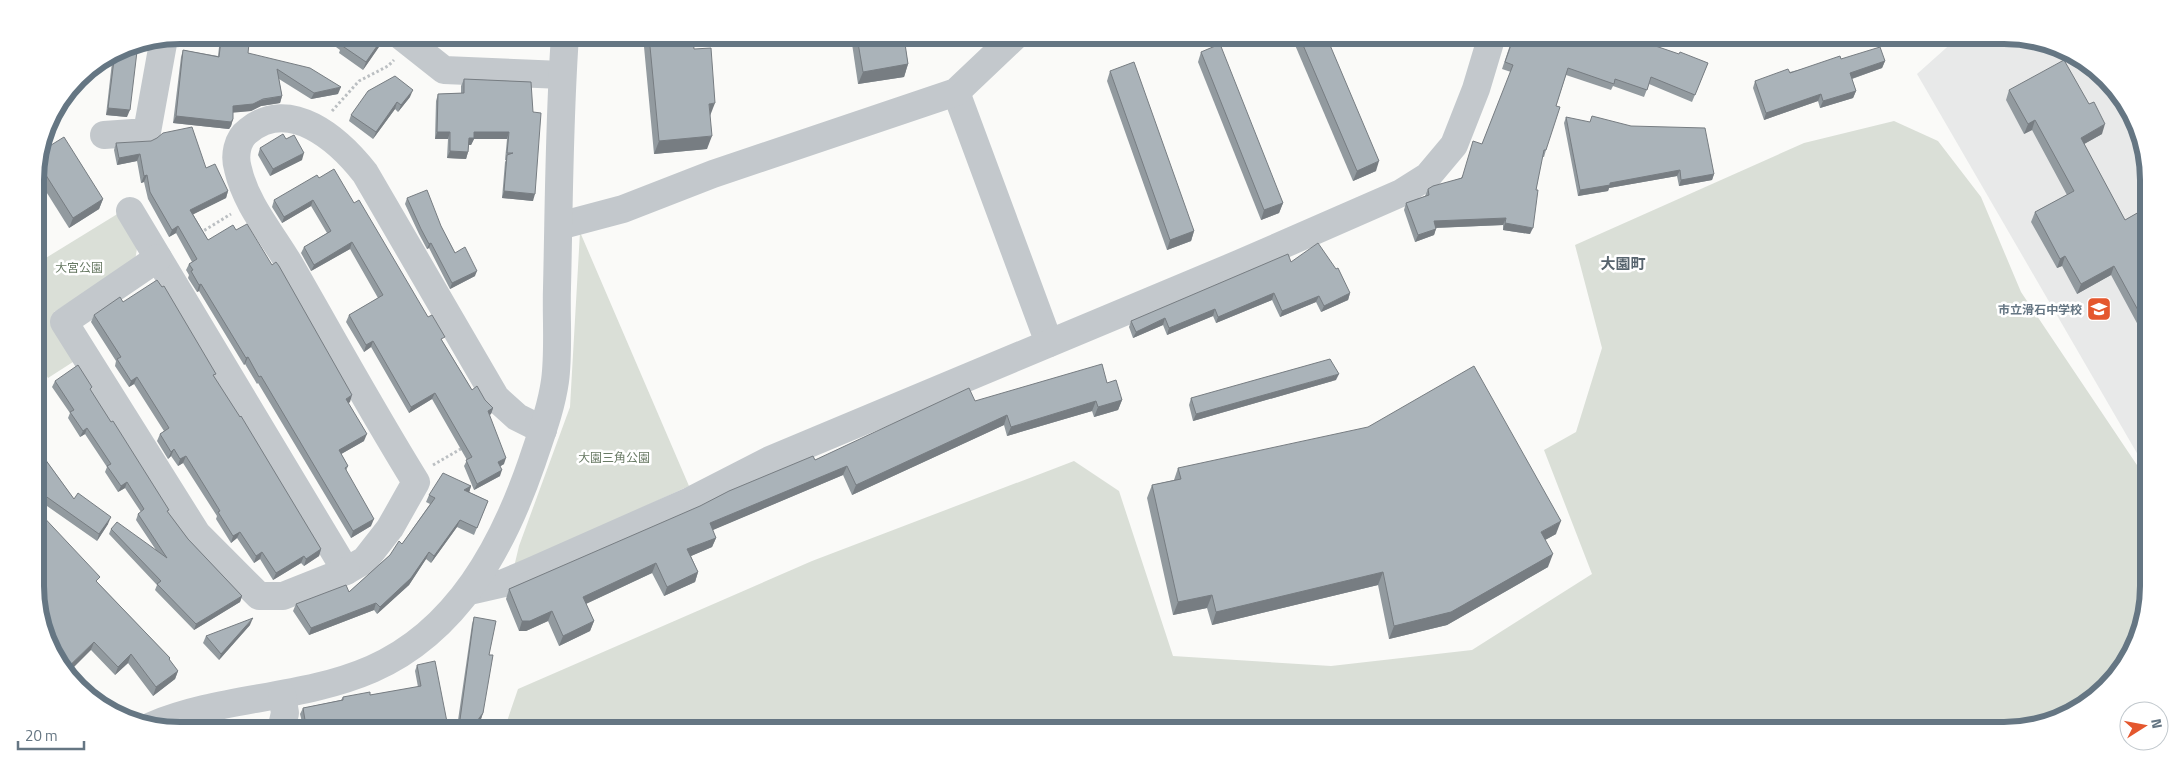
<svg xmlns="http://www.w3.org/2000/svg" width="2184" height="766" font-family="'Titillium Web','Noto Sans JP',sans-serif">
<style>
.built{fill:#e8e9e9}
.green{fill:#dadfd7}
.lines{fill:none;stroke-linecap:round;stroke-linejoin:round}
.path{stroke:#bbbfc2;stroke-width:3;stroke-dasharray:2.5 2.5;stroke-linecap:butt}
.minor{stroke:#c3c8cc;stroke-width:28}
.wall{fill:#929a9f}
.shaded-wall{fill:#777d82}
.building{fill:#aab3b9;stroke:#777d82}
.labels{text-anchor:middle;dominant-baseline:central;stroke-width:5;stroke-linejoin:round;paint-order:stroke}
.park-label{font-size:12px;fill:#687a64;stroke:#fff}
.poi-label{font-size:12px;font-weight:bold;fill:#657683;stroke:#fff;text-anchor:end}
.quarter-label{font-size:15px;font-weight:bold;fill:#57646e;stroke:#fff}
.rim{fill:none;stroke:#657683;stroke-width:6}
</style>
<rect width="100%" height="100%" fill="#fafaf8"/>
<polygon class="built" points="1955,40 2042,40 2113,84 2146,152 2145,467 1917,74"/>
<g class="green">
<polygon points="1894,121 1938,141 1981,197 2021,292 2145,477 2144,624 2124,667 2093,701 2014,731 505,727 518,689 812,561 1074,461 1119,491 1173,656 1331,666 1472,650 1592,574 1544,450 1576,432 1602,348 1575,245 1804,143"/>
<polygon points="119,213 138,242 135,261 54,312 76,360 48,378 36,358 36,264"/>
<polygon points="580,232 689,486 514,567 519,546 570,407"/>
</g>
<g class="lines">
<g class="path">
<polyline points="332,111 359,81 388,66 394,60"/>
<polyline points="200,233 231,214"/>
<polyline points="433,465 464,447"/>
</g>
<g class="minor">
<polyline points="401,36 444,70 562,75"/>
<polyline points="956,92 1049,343"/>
<polyline points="104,135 147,132 164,38"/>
<path d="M130 211 346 571 365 560 390 528 416 482C372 411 332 338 290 265 272 234 246 205 238 169 234 156 237 139 248 131 290 96 339 140 365 173L496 398 517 417 543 430"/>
<polyline points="559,226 623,209 713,174 956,92 1014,37"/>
<polyline points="158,258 64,322 197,534 259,596 283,596 346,571"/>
<polyline points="469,591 504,583 530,572 690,501 770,460 1241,263 1401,193 1428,176 1454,145 1476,89 1491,39"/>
<path d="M151 726C221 696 301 700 372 669 458 631 503 546 532 462 541 435 551 409 555 381 559 352 556 317 557 288 559 204 559 120 565 36"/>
<polyline points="282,726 285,713 282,695"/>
</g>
</g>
<g class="wall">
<polygon points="285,35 298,35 293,41"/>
<polygon points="320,35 386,36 363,70 339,53 340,50"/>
<polygon points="643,36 693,36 694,49 710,116 707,149 654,154"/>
<polygon points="851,37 904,37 908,64 904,77 858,84"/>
<polygon points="1292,38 1327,38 1376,171 1353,181"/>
<polygon points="1512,39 1708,63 1692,102 1649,84 1644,97 1613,86 1611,90 1566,75 1556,106 1546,150 1544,157 1542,157 1536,190 1530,234 1503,230 1503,225 1436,228 1434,235 1415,242 1404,210 1406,203 1425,196 1428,189 1461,178 1482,144 1511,72 1502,69"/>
<polygon points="221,40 248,53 338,94 311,99 279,79 282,96 280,103 261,106 251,111 233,112 233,119 231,126 229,129 173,123 181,57 183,50 218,56 219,47"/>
<polygon points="124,46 127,117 106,115 113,53"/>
<polygon points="1201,52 1283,203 1279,213 1261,220 1198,62"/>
<polygon points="1841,59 1885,61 1882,68 1852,79 1856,91 1853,98 1820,108 1818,101 1764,120 1753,88 1755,81"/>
<polygon points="1110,71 1194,231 1191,241 1167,250 1107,81"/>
<polygon points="464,79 531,82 533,201 502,198 505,162 506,160 505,160 507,139 474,139 471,145 469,145 468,152 466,159 447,158 448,139 435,139 436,101 438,94 461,93 461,86"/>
<polygon points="2009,90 2102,134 2084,144 2125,220 2146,208 2146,251 2143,253 2146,258 2145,338 2111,275 2077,294 2062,266 2057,268 2031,222 2035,212 2067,195 2032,130 2024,134 2006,100"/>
<polygon points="410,97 398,112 395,109 373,139 349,121 351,115"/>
<polygon points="1566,117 1714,174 1712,180 1679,186 1677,176 1609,188 1608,191 1578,196 1564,123"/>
<polygon points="286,139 302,160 270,176 258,155 260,148"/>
<polygon points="116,143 206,168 228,191 226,198 193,214 208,240 350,402 348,403 364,441 341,454 348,466 346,471 371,526 351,538 258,383 257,384 245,364 244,365 199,291 197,292 188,278 189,275 186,270 189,264 192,262 176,233 169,237 148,199 144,182 141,183 137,161 117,165 114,150"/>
<polygon points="40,152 103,199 99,209 69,228 35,174 35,170"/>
<polygon points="319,178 354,203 443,342 472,390 485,400 493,408 491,414 489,415 504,464 500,466 500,476 474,490 464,466 467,460 432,399 409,413 371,347 364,352 346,322 349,315 378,298 350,249 311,271 301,253 304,247 327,233 311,206 282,223 272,207 274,200"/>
<polygon points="407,198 441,226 455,253 475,276 450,289 429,248 427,249 419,234 405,204"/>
<polygon points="1291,262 1350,293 1348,300 1321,312 1316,302 1280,317 1272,300 1216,323 1213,316 1167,335 1163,325 1133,338 1129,327 1131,321"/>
<polygon points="123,302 214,377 321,549 319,556 304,566 301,563 273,580 260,559 254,563 237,538 231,543 216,519 217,516 183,463 178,466 171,456 168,459 157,441 160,434 164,431 134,384 129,387 115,366 116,361 91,322 94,315"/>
<polygon points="1336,380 1193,421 1189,405 1191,398"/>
<polygon points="55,381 91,391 168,513 188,539 242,596 240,602 194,630 155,590 157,585 109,534 111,529 156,550 136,520 138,514 141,512 125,488 118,492 105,472 107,467 85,434 80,437 68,418 70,413 52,387"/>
<polygon points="1107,383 1122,400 1118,410 1094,417 1092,411 1007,436 1004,425 852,495 843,475 712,530 716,538 712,547 691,556 698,572 695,582 664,596 652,573 586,604 594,621 590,631 559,646 548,621 526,631 519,631 506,599 509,589 815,460 975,401"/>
<polygon points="37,448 74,499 108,524 97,541 37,499"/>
<polygon points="1178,468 1556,534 1545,540 1548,567 1447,625 1389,639 1378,585 1212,625 1207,608 1173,615 1147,498 1152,485 1174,480"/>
<polygon points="471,486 469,492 488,501 474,535 457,527 431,563 426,559 409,585 377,614 374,610 309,635 293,611 296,604 349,592 402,544 430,504 426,502 429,495"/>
<polygon points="98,583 170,658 169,660 178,671 175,679 153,696 128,663 115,675 91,650"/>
<polygon points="474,617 489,655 483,713 481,719 479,722 485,727 457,727 472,624"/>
<polygon points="250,625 219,660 203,643 206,636"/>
<polygon points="417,665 448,727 303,726 300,714 303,708 341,700 343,697 370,695 418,687 415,671"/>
</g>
<g class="shaded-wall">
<polygon points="384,36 386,36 386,37 363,70 366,62"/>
<polygon points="1162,38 1188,38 1185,44 1161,41"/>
<polygon points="1885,61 1882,68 1848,80 1850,73"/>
<polygon points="908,64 904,77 858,84 863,72"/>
<polygon points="341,87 338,94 311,99 314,93"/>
<polygon points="413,90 410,97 398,112 401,105"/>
<polygon points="1856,91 1853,98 1820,108 1823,101"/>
<polygon points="1821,94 1818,101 1764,120 1766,113"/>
<polygon points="282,96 280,103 261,106 251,111 230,113 233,106"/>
<polygon points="397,102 395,109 373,139 376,132"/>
<polygon points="715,103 710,116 709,104"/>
<polygon points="108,108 130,110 127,117 106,115"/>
<polygon points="176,116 233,119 231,126 229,129 173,123"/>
<polygon points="2035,120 2032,130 2024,134 2028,124"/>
<polygon points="2105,124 2102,134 2077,148 2081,138"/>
<polygon points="437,132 450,132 448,139 435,139"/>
<polygon points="474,132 509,132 507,139 474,139 471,145 466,145 469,138"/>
<polygon points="712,136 707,149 654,154 659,141"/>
<polygon points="450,151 468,152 466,159 447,158"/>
<polygon points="304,153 302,160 270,176 273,169"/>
<polygon points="140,154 137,161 117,165 119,158"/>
<polygon points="1379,161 1376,171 1353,181 1357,171"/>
<polygon points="1680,170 1677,176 1609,188 1608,191 1578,196 1580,190 1610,183"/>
<polygon points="1714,174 1712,180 1679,186 1681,180"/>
<polygon points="147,175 144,182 141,183 144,176"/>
<polygon points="228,191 226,198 188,217 190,210"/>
<polygon points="504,191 535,194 533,201 502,198"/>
<polygon points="103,199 99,209 69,228 73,218"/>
<polygon points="313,200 311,206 282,223 284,217"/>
<polygon points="1283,203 1279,213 1261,220 1264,210"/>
<polygon points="1506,218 1503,225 1431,228 1434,221"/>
<polygon points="1505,223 1533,228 1530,234 1503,230"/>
<polygon points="178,226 176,233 169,237 172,230"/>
<polygon points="1436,229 1434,235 1415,242 1418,235"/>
<polygon points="1194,231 1191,241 1167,250 1170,240"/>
<polygon points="352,242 350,249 311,271 314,265"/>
<polygon points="431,243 429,248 427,249 429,244"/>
<polygon points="2146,243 2146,251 2136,256 2140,247"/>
<polygon points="2065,256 2062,266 2057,268 2060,259"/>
<polygon points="2114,266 2111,275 2077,294 2081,284"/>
<polygon points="477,271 475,276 450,289 452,283"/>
<polygon points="201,284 199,291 197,292 199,285"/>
<polygon points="1274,293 1272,300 1216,323 1218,317"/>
<polygon points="1350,293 1348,300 1321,312 1324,306"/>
<polygon points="1319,296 1316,302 1280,317 1282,311"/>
<polygon points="1215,309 1213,316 1167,335 1169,328"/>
<polygon points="1165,318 1163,325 1133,338 1136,332"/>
<polygon points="373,341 371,347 364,352 366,345"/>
<polygon points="248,357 245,364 244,365 246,358"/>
<polygon points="1339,374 1336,380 1193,421 1196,414"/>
<polygon points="137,377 134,384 129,387 131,381"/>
<polygon points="435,393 432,399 409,413 411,407"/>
<polygon points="352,395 350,402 344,406 346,399"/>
<polygon points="1122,400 1118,410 1094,417 1098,407"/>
<polygon points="1096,401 1092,411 1007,436 1011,427"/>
<polygon points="493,408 491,414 485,418 488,411"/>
<polygon points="1007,415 1004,425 852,495 856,485"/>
<polygon points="87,428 85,434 80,437 83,431"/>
<polygon points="367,434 364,441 336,457 339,450"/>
<polygon points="174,449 171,456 168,459 171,452"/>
<polygon points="186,456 183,463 178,466 180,459"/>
<polygon points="506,458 504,464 496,469 498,462"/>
<polygon points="847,466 843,475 706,533 710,523"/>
<polygon points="502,470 500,476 474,490 477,484"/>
<polygon points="127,482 125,488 118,492 121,486"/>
<polygon points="471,486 469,493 464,490"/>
<polygon points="111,517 108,524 97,541 99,534"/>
<polygon points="374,519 371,526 351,538 353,531"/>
<polygon points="460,520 457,527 431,563 434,556"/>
<polygon points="1561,521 1556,534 1536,545 1541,532"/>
<polygon points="240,532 237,538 231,543 233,536"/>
<polygon points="716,538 712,547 684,559 687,549"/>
<polygon points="321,549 319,556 304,566 306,559"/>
<polygon points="262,552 260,559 254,563 256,556"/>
<polygon points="429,552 426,559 409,585 377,614 380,607"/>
<polygon points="1553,554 1548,567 1447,625 1389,639 1394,626"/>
<polygon points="304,556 301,563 273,580 276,573"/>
<polygon points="656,563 652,573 579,607 583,597"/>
<polygon points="698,572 695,582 664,596 667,587"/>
<polygon points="1383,572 1378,585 1212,625 1216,612"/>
<polygon points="1212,595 1207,608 1173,615 1178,602"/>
<polygon points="242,596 240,602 194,630 196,624"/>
<polygon points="376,603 374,610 309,635 311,628"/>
<polygon points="552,611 548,621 526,631 519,631 522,621"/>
<polygon points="253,618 250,625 219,660 221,654"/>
<polygon points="594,621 590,631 559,646 563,636"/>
<polygon points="94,642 91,650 67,674 65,670"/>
<polygon points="131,654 128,663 115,675 118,667"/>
<polygon points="178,671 175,679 153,696 156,687"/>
<polygon points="483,713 481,719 475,727 477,721"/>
</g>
<g class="building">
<polygon points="333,35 384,36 366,62 341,45 343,42"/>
<polygon points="649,36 693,36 694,49 711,48 715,103 709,104 712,136 659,141"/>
<polygon points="857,37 904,37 908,64 863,72"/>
<polygon points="1300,38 1327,38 1379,161 1357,171"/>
<polygon points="1513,39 1635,39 1679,54 1680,52 1708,63 1695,95 1651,77 1647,90 1615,79 1614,84 1568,68 1556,106 1560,107 1546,150 1544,150 1536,190 1538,190 1533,228 1505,223 1506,218 1434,221 1436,229 1418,235 1406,203 1429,195 1428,189 1433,186 1462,178 1473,141 1482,144 1513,65 1505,62"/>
<polygon points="221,40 249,44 248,53 310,68 341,87 314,93 277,69 282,96 263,99 253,104 233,106 233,119 231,122 176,116 183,50 219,57"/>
<polygon points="138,43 130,110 108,108 115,52 124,46"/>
<polygon points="1220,44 1283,203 1264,210 1201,52"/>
<polygon points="1880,47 1885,61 1850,73 1856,91 1823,101 1821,94 1766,113 1755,81 1788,69 1790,73 1840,56 1841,59"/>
<polygon points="2064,60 2089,104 2094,102 2105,124 2081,138 2125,220 2146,208 2146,243 2140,247 2146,258 2145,323 2114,266 2081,284 2065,256 2060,259 2035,212 2074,191 2035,120 2028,124 2009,90"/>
<polygon points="1134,62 1194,231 1170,240 1110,71"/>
<polygon points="395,76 413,90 401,105 397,102 376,132 351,115 368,91"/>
<polygon points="464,79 531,82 533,112 541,113 535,194 504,191 507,155 513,153 507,153 509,132 474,132 474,138 469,138 468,152 450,151 450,132 437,132 438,94 464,93"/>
<polygon points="1592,116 1631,126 1705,128 1714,174 1681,180 1680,170 1610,183 1610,185 1580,190 1566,117 1590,122"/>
<polygon points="192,127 206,168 215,164 228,191 190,210 208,240 233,225 236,230 247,224 272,265 276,262 279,266 352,395 346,399 367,434 339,450 348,466 345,468 374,519 353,531 261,376 259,377 248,357 246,358 201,284 199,285 191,271 193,270 189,264 197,259 178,226 172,230 150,192 147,175 144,176 140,154 119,158 116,143 151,141 157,138 163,133"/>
<polygon points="283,134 286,139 294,135 304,153 273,169 260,148"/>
<polygon points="64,137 103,199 73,218 37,161 40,152"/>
<polygon points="334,169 354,203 359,200 428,317 432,315 445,337 441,339 472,390 477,386 485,400 493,408 488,411 506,458 498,462 502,470 477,484 466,460 472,457 435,393 411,407 373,341 366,345 349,315 383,295 352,242 314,265 304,247 331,231 313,200 284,217 274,200 317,175 319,178"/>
<polygon points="427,190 441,226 455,253 465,247 477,271 452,283 431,243 429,244 421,229 407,198"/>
<polygon points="1318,243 1336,269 1338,268 1350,293 1324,306 1319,296 1282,311 1274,293 1218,317 1215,309 1169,328 1165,318 1136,332 1131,321 1288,254 1291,262"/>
<polygon points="157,280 162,287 164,286 216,374 213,375 240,417 241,416 321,549 306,559 304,556 276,573 262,552 256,556 240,532 233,536 218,512 220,511 186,456 180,459 174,449 171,452 160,434 169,428 137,377 131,381 117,359 121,357 94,315 120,297 123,302"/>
<polygon points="1330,359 1339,374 1196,414 1191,398"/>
<polygon points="1102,364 1107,383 1116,380 1122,400 1098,407 1096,401 1011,427 1007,415 856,485 847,466 710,523 716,538 687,549 698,572 667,587 656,563 583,597 594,621 563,636 552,611 530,621 522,621 509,589 700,506 729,491 813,456 815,460 969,388 975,401"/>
<polygon points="78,365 92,387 90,389 111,422 113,421 169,510 167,511 188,539 242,596 196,624 157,584 161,581 111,529 117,522 167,558 138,514 144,509 127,482 121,486 107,466 111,464 87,428 83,431 70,412 74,410 55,381"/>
<polygon points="1474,366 1561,521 1541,532 1553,554 1451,612 1394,626 1383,572 1216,612 1212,595 1178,602 1152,485 1181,479 1178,468 1368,427"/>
<polygon points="37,448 74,499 78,493 111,517 99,534 37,490"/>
<polygon points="443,473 471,486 464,490 488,501 477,528 460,520 434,556 429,552 411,578 380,607 376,603 311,628 296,604 346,585 349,592 390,555 399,541 402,544 435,498 429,495"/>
<polygon points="37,510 100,577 96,581 170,658 169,659 178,671 156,687 131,654 118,667 94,642 65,670 38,614"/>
<polygon points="474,617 496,621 489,655 493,655 483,713 477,721 485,727 459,727"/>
<polygon points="253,618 221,654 206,636"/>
<polygon points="435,661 448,727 306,726 303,708 343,700 343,697 370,692 370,695 421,686 417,665"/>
</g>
<defs>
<symbol id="school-square" viewBox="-11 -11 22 22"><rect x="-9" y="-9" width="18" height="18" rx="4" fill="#e4572e" stroke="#fff"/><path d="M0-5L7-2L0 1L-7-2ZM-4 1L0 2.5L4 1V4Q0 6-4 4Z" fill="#fff"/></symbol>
</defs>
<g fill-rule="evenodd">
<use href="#school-square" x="2085" y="295" width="28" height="28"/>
</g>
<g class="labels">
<g class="park-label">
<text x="79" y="267">大宮公園</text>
<text x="614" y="457">大園三角公園</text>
</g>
<g class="poi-label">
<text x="2082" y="309">市立滑石中学校</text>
</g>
<g class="quarter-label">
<text x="1623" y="263">大園町</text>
</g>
</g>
<path d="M0 0H2184V766H0ZM180 44H2004A136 136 0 0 1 2140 180V586A136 136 0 0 1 2004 722H180A136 136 0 0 1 44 586V180A136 136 0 0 1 180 44Z" fill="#fff" fill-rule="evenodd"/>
<path class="rim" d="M180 44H2004A136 136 0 0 1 2140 180V586A136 136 0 0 1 2004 722H180A136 136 0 0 1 44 586V180A136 136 0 0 1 180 44Z"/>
<g transform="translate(2144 726) rotate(79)"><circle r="24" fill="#ffffff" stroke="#c1c8cd"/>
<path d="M0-4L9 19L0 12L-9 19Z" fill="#e4572e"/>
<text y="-8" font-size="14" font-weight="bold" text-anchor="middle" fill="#657683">N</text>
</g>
<path d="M18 741v8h66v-8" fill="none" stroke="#657683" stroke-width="2.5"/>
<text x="25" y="741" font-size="15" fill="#657683" stroke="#ffffff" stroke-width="4" paint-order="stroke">20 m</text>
</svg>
